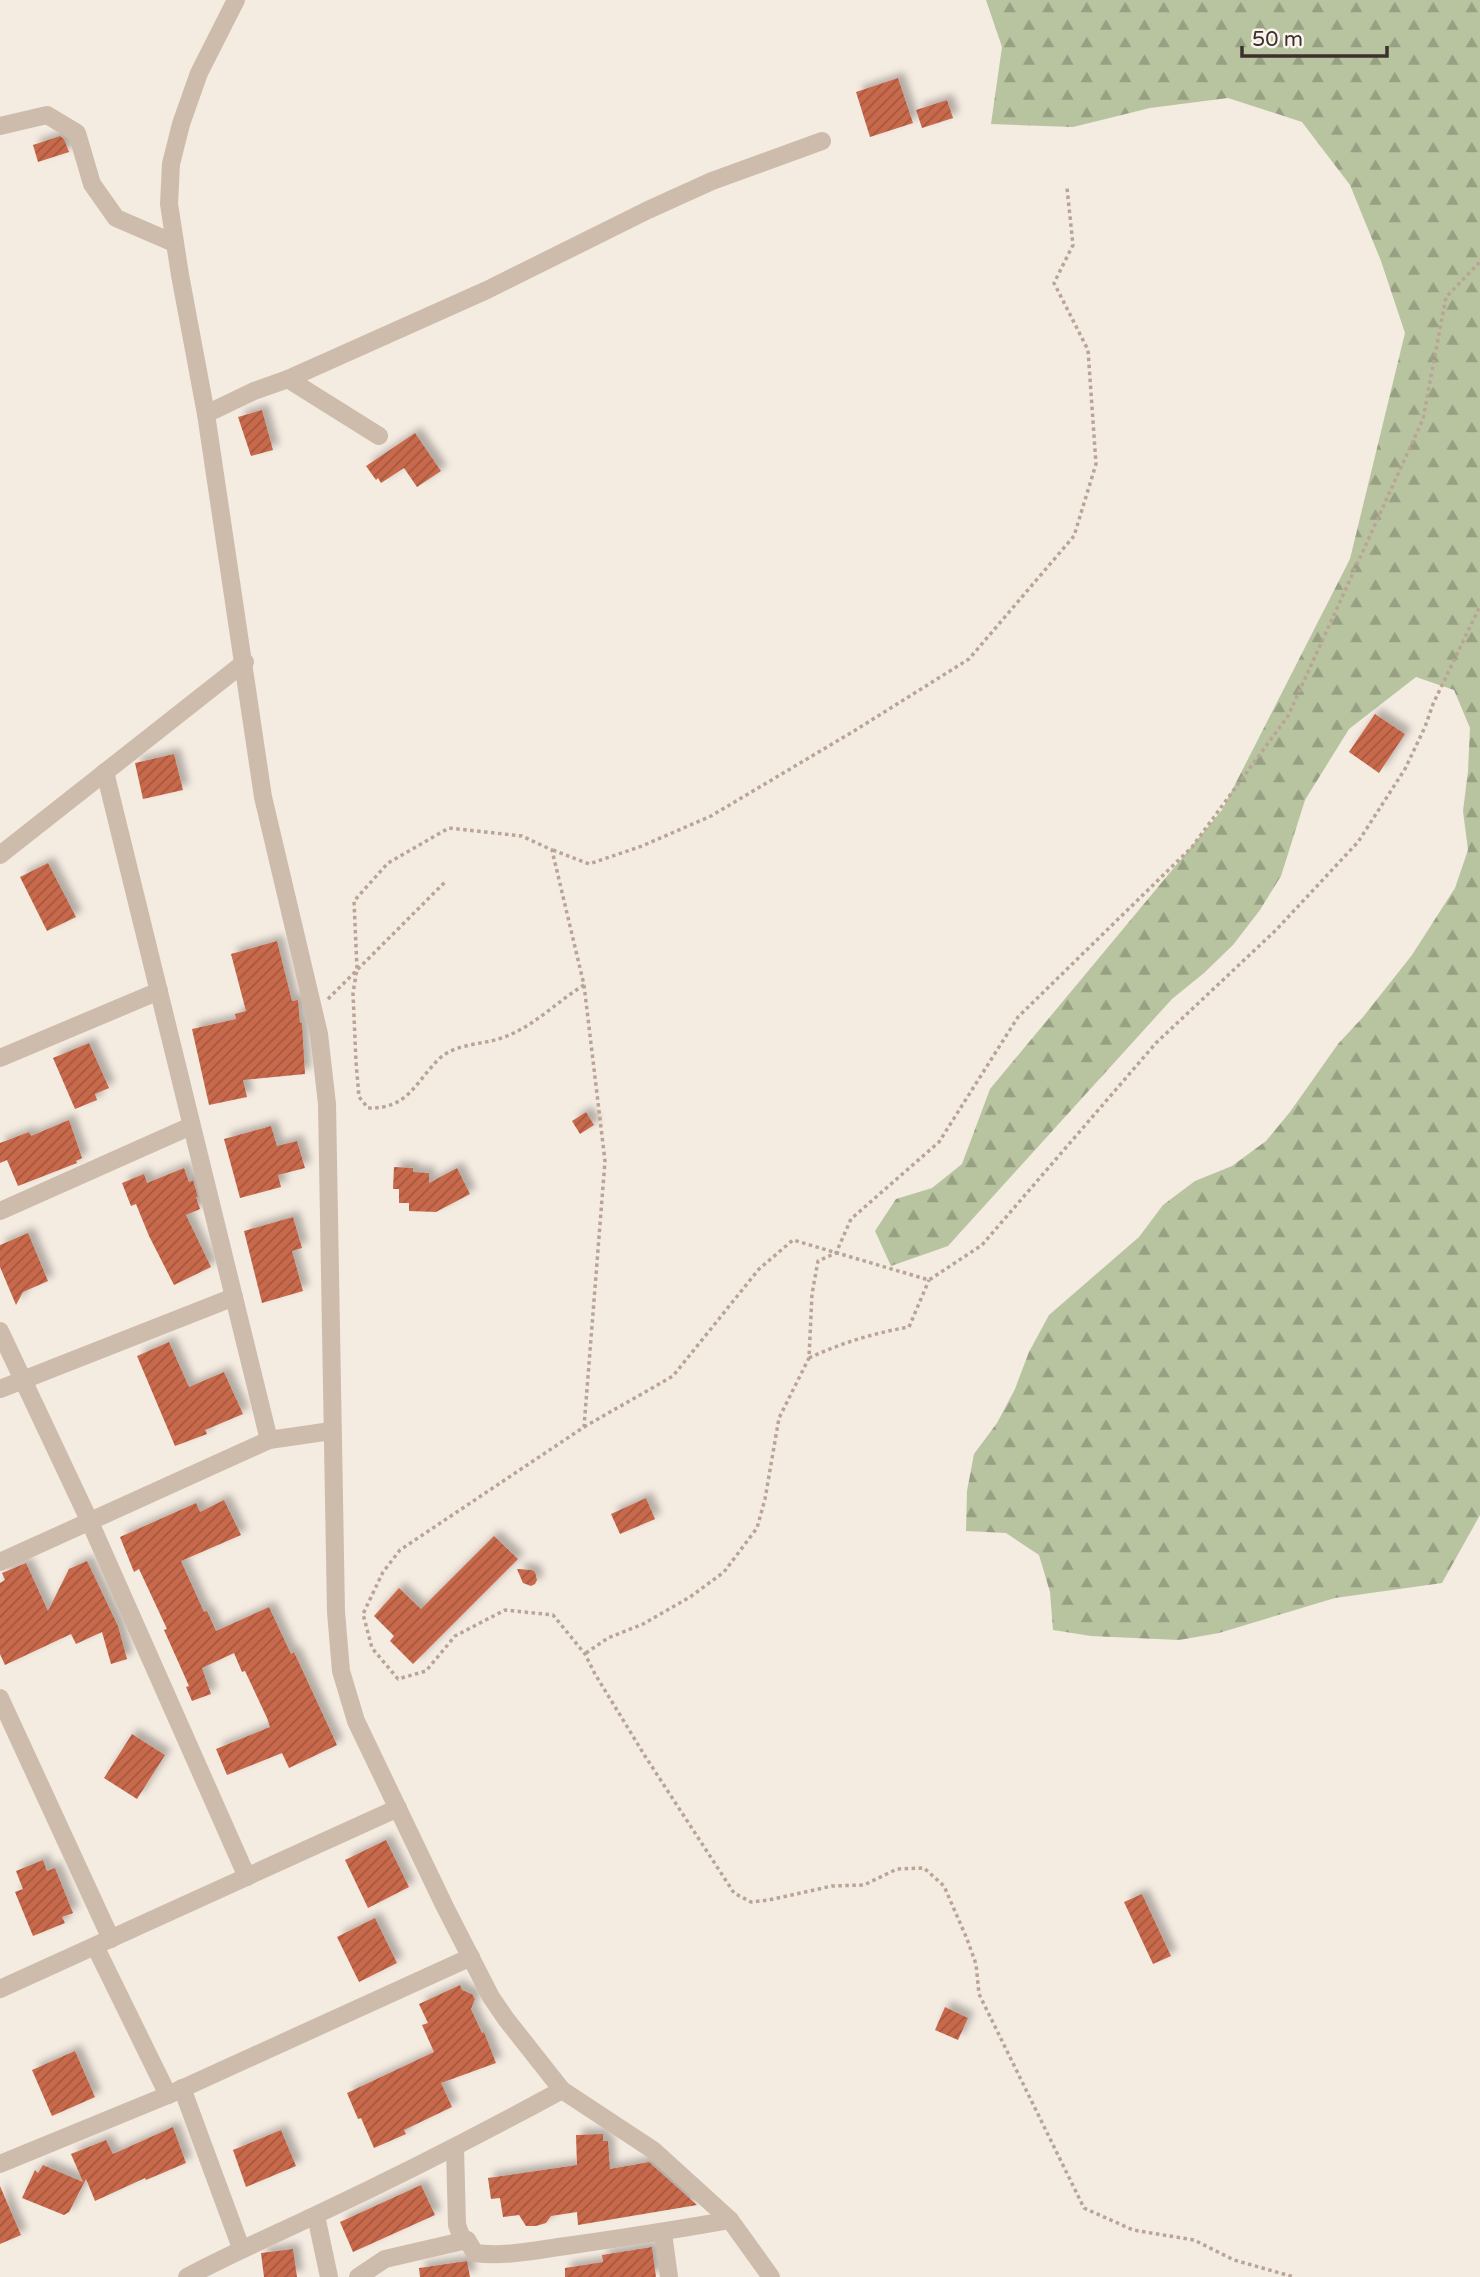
<svg xmlns="http://www.w3.org/2000/svg" width="1480" height="2277" font-family="'Varela Round',sans-serif">
<style>
.forest{fill:url(#forest-firs)}
.building{fill:url(#building-hatch);filter:url(#shadow)}
.lines{fill:none;stroke-linecap:round;stroke-linejoin:round}
.path{stroke:#b9a596;stroke-width:3.5;stroke-dasharray:3.5 3.5;stroke-linecap:butt}
.minor{stroke:#cdbbac;stroke-width:18}
</style>
<defs>
<pattern id="forest-firs" width="22" height="20" patternUnits="userSpaceOnUse" patternTransform="scale(1.75)"><rect width="22" height="20" fill="#b8c4a0"/><path d="M5 1l3.5 6h-7zM16 11l3.5 6h-7z" fill="#97a083"/></pattern>
<pattern id="building-hatch" width="6" height="6" patternUnits="userSpaceOnUse" patternTransform="scale(1.75)"><rect width="6" height="6" fill="#c8694b"/><path d="M-1 1l2-2M0 6l6-6M5 7l2-2" fill="none" stroke="#a4573f"/></pattern>
<filter id="shadow"><feDropShadow dx="6" dy="-6" stdDeviation="3.5" flood-color="#0004"/></filter>
</defs>
<rect width="100%" height="100%" fill="#f4ebe1"/>
<polygon class="forest" points="986,0 1480,0 1480,1515 1442,1583 1335,1598 1219,1633 1179,1640 1091,1636 1053,1630 1050,1592 1039,1555 1006,1533 966,1531 967,1491 974,1454 997,1423 1015,1389 1029,1352 1049,1315 1139,1237 1163,1205 1195,1181 1232,1166 1266,1141 1290,1112 1338,1044 1363,1017 1412,955 1455,888 1468,850 1463,811 1468,771 1470,728 1454,690 1416,677 1349,729 1305,800 1281,876 1260,910 1233,945 1204,973 1172,999 948,1246 891,1266 875,1231 896,1199 932,1188 962,1164 990,1089 1222,810 1350,559 1405,333 1381,261 1350,185 1302,122 1228,98 1150,108 1073,127 991,124 1002,47"/>
<g class="building">
<polygon points="898,78 913,123 870,137 856,92"/>
<polygon points="947,100 953,118 922,128 916,110"/>
<polygon points="60,136 64,139 69,152 38,162 33,145"/>
<polygon points="262,410 273,450 251,456 238,417"/>
<polygon points="415,433 441,471 417,487 404,468 381,483 378,478 376,480 366,466"/>
<polygon points="1375,714 1405,734 1379,773 1349,752"/>
<polygon points="174,754 183,790 143,799 135,763"/>
<polygon points="48,863 76,917 47,931 20,877"/>
<polygon points="277,941 292,1001 298,1000 300,1023 302,1023 305,1074 243,1080 247,1097 209,1105 192,1029 236,1019 235,1014 246,1011 231,954"/>
<polygon points="89,1043 109,1088 95,1094 97,1100 75,1109 53,1058"/>
<polygon points="586,1112 594,1125 580,1134 572,1121"/>
<polygon points="69,1120 82,1158 76,1161 77,1163 18,1186 7,1160 0,1163 0,1143 29,1132 31,1136"/>
<polygon points="271,1126 277,1146 297,1141 305,1168 278,1175 281,1187 240,1198 224,1139"/>
<polygon points="394,1167 413,1168 413,1172 429,1173 429,1183 457,1168 470,1194 436,1212 409,1211 409,1203 399,1203 399,1189 393,1189"/>
<polygon points="184,1168 189,1182 193,1180 198,1197 196,1197 200,1209 186,1215 211,1267 174,1285 149,1236 136,1204 131,1206 122,1183 144,1174 147,1183"/>
<polygon points="293,1217 302,1248 292,1251 303,1291 262,1303 244,1231"/>
<polygon points="28,1233 48,1281 23,1292 16,1305 0,1267 0,1245"/>
<polygon points="169,1342 189,1387 224,1372 243,1414 205,1430 207,1434 175,1446 137,1356"/>
<polygon points="646,1498 655,1519 620,1534 611,1514"/>
<polygon points="224,1500 241,1535 181,1561 204,1612 207,1611 216,1631 269,1607 291,1654 294,1652 337,1745 289,1768 282,1753 227,1775 216,1749 270,1727 267,1718 245,1671 242,1672 234,1653 202,1668 211,1694 192,1701 186,1687 189,1686 164,1630 167,1629 139,1569 134,1572 120,1537 196,1503 200,1512"/>
<polygon points="494,1536 518,1559 413,1664 390,1641 394,1636 374,1616 399,1588 421,1609"/>
<polygon points="87,1561 118,1626 127,1659 111,1664 102,1632 76,1644 71,1634 5,1665 0,1654 0,1583 5,1580 2,1573 26,1563 48,1611 69,1569"/>
<polygon points="517,1569 532,1570 535,1572 537,1580 535,1584 531,1586 523,1583"/>
<polygon points="132,1734 165,1755 137,1799 104,1778"/>
<polygon points="386,1840 409,1887 368,1908 345,1860"/>
<polygon points="43,1860 47,1871 55,1868 73,1913 62,1917 65,1923 33,1936 15,1892 23,1889 16,1871"/>
<polygon points="1142,1894 1171,1956 1153,1964 1124,1902"/>
<polygon points="375,1918 397,1963 359,1982 337,1937"/>
<polygon points="460,1985 462,1990 472,1994 475,1999 471,2009 482,2033 484,2032 496,2063 441,2083 452,2107 404,2130 406,2134 374,2148 361,2118 358,2119 347,2093 434,2052 422,2025 428,2023 419,2004"/>
<polygon points="945,2007 968,2018 958,2040 935,2030"/>
<polygon points="75,2051 95,2097 52,2116 32,2070"/>
<polygon points="173,2127 186,2163 146,2180 145,2178 95,2201 86,2179 69,2212 64,2215 22,2198 35,2170 38,2173 43,2165 83,2182 71,2154 106,2140 113,2154"/>
<polygon points="281,2130 296,2166 246,2187 233,2150"/>
<polygon points="603,2134 603,2141 608,2141 610,2169 649,2162 697,2205 578,2225 577,2212 551,2216 546,2223 536,2226 526,2226 519,2215 503,2217 500,2198 491,2199 488,2178 577,2165 576,2135"/>
<polygon points="421,2185 435,2215 353,2252 340,2222"/>
<polygon points="0,2186 21,2235 0,2244"/>
<polygon points="652,2247 656,2277 565,2277 565,2268 603,2262 602,2255"/>
<polygon points="293,2249 297,2277 264,2277 261,2253"/>
<polygon points="467,2261 470,2277 420,2277 419,2268"/>
</g>
<g class="lines">
<g class="path">
<polyline points="553,850 589,864 642,846 711,816 854,731 969,659 1074,536 1096,464 1088,350 1054,283 1073,245 1067,188"/>
<path d="M584 985C558 1001 535 1025 507 1036 487 1045 458 1042 440 1058 415 1082 409 1109 368 1108L359 1097 356 1062 353 993 357 969 354 901 388 863 449 828 522 836 552 850 584 985 605 1161 584 1427 400 1550 383 1572 363 1614 372 1648 398 1679 426 1671 455 1636 505 1610 553 1615 585 1654 595 1674 645 1756 734 1893 751 1902 769 1900 832 1886 864 1885 897 1869 924 1868 944 1886 967 1939 976 1964 979 1994 1084 2208 1133 2230 1194 2240 1234 2260 1294 2277"/>
<polyline points="328,999 446,881"/>
<path d="M809 1358C841 1343 874 1333 909 1327L929 1280"/>
<polyline points="584,1427 673,1376 759,1269 793,1240 929,1280 982,1245 1156,1043 1276,930 1358,842 1405,769 1425,727 1433,704 1480,606"/>
<polyline points="586,1653 608,1638 643,1624 690,1597 724,1572 757,1528 765,1499 779,1418 809,1358 812,1294 818,1261 836,1253 851,1219 939,1142 1018,1017 1192,847 1288,716 1423,419 1446,297 1480,262"/>
</g>
<g class="minor">
<polyline points="236,0 199,73 181,124 171,164 169,204 180,275 206,414 263,797 319,1034 327,1104 336,1612 341,1671 356,1721 444,1905 491,1997 506,2019 562,2090 653,2150 730,2220 771,2277"/>
<polyline points="0,126 47,115 77,133 92,184 116,218 174,243"/>
<polyline points="288,379 487,290 648,210 712,181 822,141"/>
<polyline points="206,414 254,391 288,379 379,436"/>
<polyline points="105,772 269,1440"/>
<polyline points="0,855 245,662"/>
<polyline points="0,1058 159,991"/>
<polyline points="0,1211 191,1126"/>
<polyline points="0,1331 89,1520 247,1877"/>
<polyline points="0,1389 234,1297"/>
<polyline points="0,1562 269,1440 331,1431"/>
<polyline points="0,1698 111,1939"/>
<polyline points="95,1946 168,2095 471,1957"/>
<polyline points="0,1989 398,1808"/>
<polyline points="182,2088 241,2248"/>
<path d="M455 2148 457 2225 462 2238 467 2240 475 2253C505 2257 536 2250 566 2246 621 2238 675 2230 730 2220"/>
<polyline points="0,2164 168,2095"/>
<polyline points="316,2216 329,2277"/>
<polyline points="663,2233 669,2277"/>
<path d="M187 2277C230 2254 274 2235 318 2214 401 2175 481 2134 562 2090"/>
<polyline points="358,2277 385,2259 467,2240"/>
</g>
</g>
<path d="M1242 46v10h145v-10" fill="none" stroke="#3b302b" stroke-width="3.5"/>
<text x="1252" y="46" font-size="21" fill="#3b302b" stroke="#fbf5ee" stroke-width="5" paint-order="stroke">50 m</text>
</svg>
